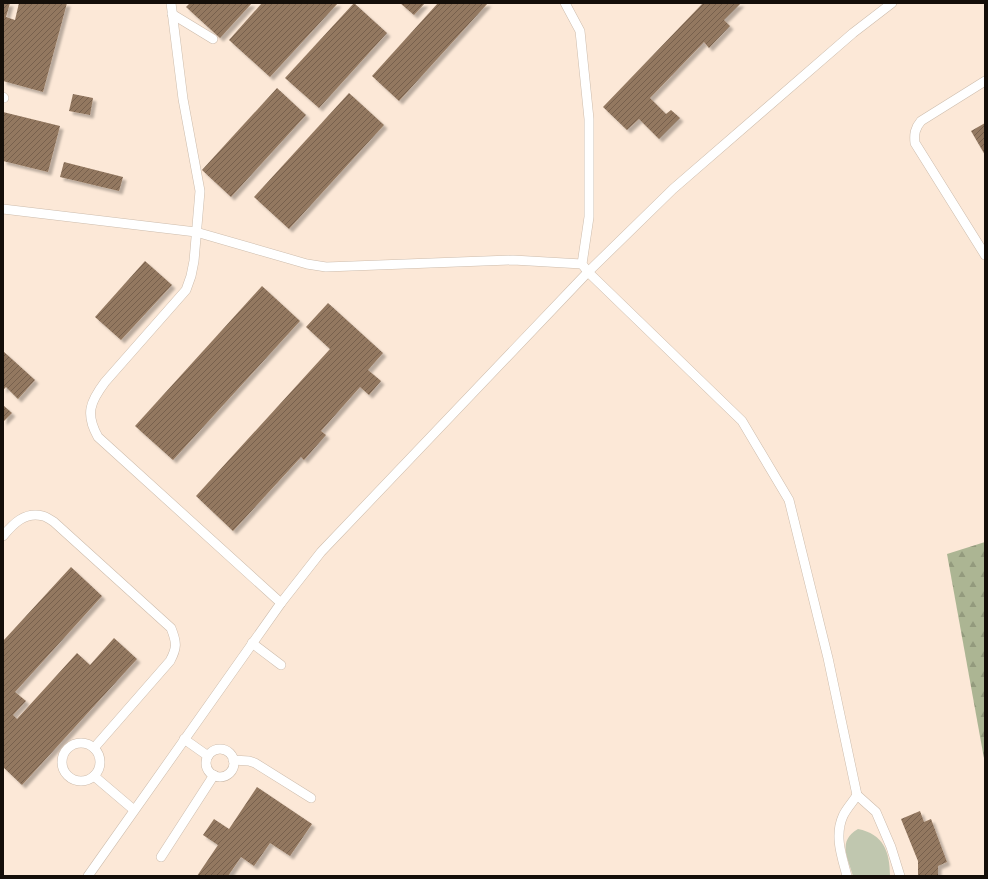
<svg xmlns="http://www.w3.org/2000/svg" width="988" height="879" font-family="'Noto Sans',sans-serif">
<style>
.built{fill:#fce8d7}
.grass{fill:#c0c7af}
.forest{fill:url(#forest-firs)}
.building{fill:url(#building-hatch);filter:url(#shadow)}
.lines{fill:none;stroke-linecap:round;stroke-linejoin:round}
.lane-casing{stroke:#cdbcac;stroke-width:10}
.lane{stroke:#fff;stroke-width:9}
</style>
<defs>
<pattern id="forest-firs" width="22" height="20" patternUnits="userSpaceOnUse"><rect width="22" height="20" fill="#acb593"/><path d="M5 1l3.5 6h-7zM16 11l3.5 6h-7z" fill="#939a7d"/></pattern>
<pattern id="building-hatch" width="6" height="6" patternUnits="userSpaceOnUse"><rect width="6" height="6" fill="#937860"/><path d="M-1 1l2-2M0 6l6-6M5 7l2-2" fill="none" stroke="#77614d"/></pattern>
<filter id="shadow"><feDropShadow dx="3.5" dy="3.5" stdDeviation="1" flood-color="#0004"/></filter>
</defs>
<rect width="100%" height="100%" fill="#fef3e9"/>
<rect class="built" x="3" y="3" width="982" height="873"/>
<path class="grass" d="M858 829C883 834 890 851 890 876H853C848 858 837 841 858 829Z"/>
<polygon class="forest" points="985,542 985,764 947,554"/>
<g class="building">
<polygon points="3,3 10,3 6,17 15,20 19,3 67,3 43,92 3,81"/>
<polygon points="190,3 252,3 220,38 186,7"/>
<polygon points="262,3 338,3 270,77 229,40"/>
<polygon points="354,3 387,33 319,108 285,78"/>
<polygon points="400,3 425,3 414,15"/>
<polygon points="438,3 488,3 399,101 372,76"/>
<polygon points="703,3 741,3 724,20 730,26 709,48 704,42 650,98 666,114 671,110 680,118 659,139 639,119 627,130 603,107"/>
<polygon points="277,88 306,115 231,197 202,170"/>
<polygon points="349,93 384,125 289,229 254,197"/>
<polygon points="73,94 93,98 90,115 69,111"/>
<polygon points="3,112 60,126 48,172 3,161"/>
<polygon points="985,123 985,155 971,131"/>
<polygon points="64,162 123,177 119,191 60,177"/>
<polygon points="145,261 172,285 121,340 95,317"/>
<polygon points="262,286 300,321 173,460 135,426"/>
<polygon points="328,303 383,353 368,370 381,381 369,395 360,387 321,431 326,435 304,460 301,457 233,531 196,496 330,349 306,327"/>
<polygon points="3,351 35,380 18,399 6,387 3,390"/>
<polygon points="3,405 12,413 3,422"/>
<polygon points="71,567 102,596 15,692 26,701 13,715 17,719 77,653 90,665 114,638 137,659 22,785 3,767 3,641"/>
<polygon points="257,787 312,824 290,856 270,843 254,866 241,857 228,876 197,876 218,845 203,835 214,819 229,829"/>
<polygon points="920,811 924,822 931,819 947,862 938,866 938,876 918,876 918,861 901,819"/>
</g>
<g class="lines">
<defs>
<g id="lane">
<path d="M171 3 183 99 200 191 194 261 191 276 186 290 105 382C90 402 85 414 98 437L281 603"/>
<polyline points="565,3 580,31 589,119 589,217 582,264 588,272 742,421 789,500 828,658 857,795 876,812 891,847 900,876"/>
<polyline points="172,14 213,39"/>
<path d="M985 81 921 121C915 128 914 134 915 143L985 255"/>
<polyline points="3,97 4,98"/>
<polyline points="3,209 196,232 307,264 326,267 513,260 582,264"/>
<path d="M3 536C13 524 25 511 43 516 47 517 51 520 54 522L171 628C177 643 177 648 170 661L94 748"/>
<polyline points="252,643 281,665"/>
<polyline points="184,739 208,756"/>
<circle cx="81" cy="762" r="19"/>
<circle cx="220" cy="763" r="14"/>
<polyline points="233,760 249,761 255,763 311,798"/>
<polyline points="94,776 134,810"/>
<polyline points="161,857 214,775"/>
<polyline points="88,876 281,603 321,552 588,272 673,189 853,33 892,3"/>
<path d="M847 876C842 857 834 836 843 816 846 809 853 802 857 795"/>
</g>
</defs>
<use href="#lane" class="lane-casing"/>
<use href="#lane" class="lane"/>
</g>
<rect width="988" height="879" fill="none" stroke="#140e09" stroke-width="8"/>
</svg>
